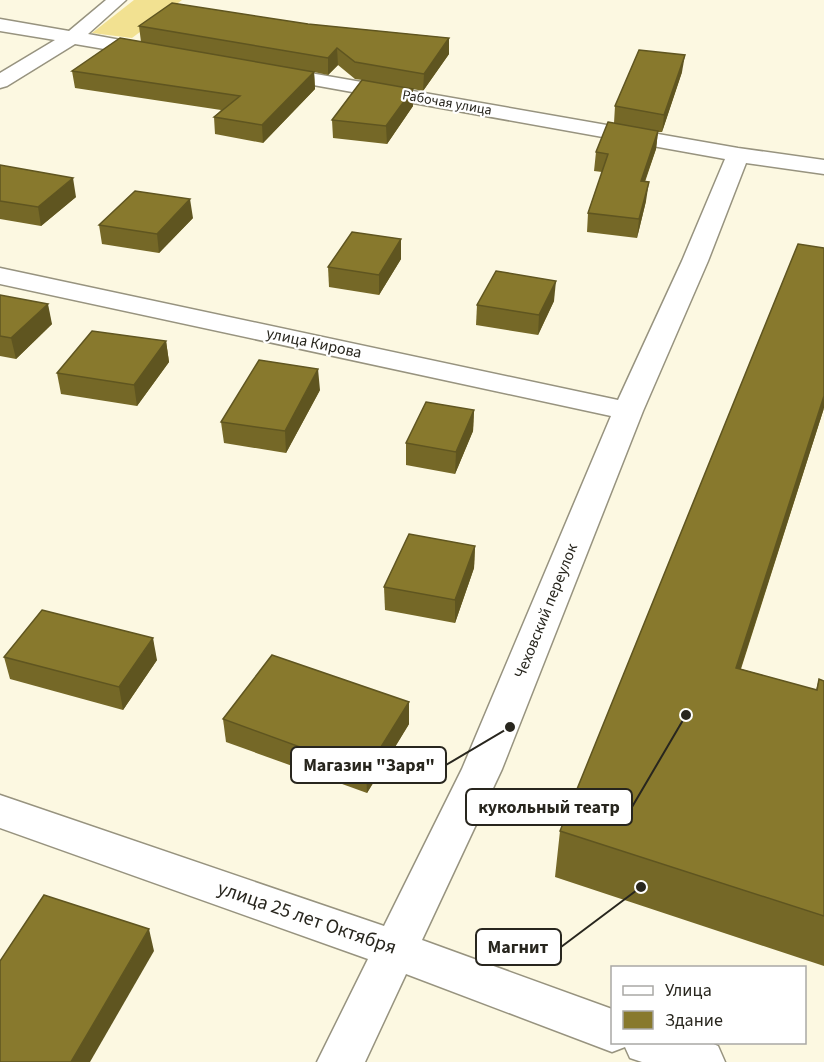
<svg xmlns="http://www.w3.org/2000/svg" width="824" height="1062" font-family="'Source Sans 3',sans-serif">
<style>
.green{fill:#f2e191}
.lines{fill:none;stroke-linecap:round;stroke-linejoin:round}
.street-casing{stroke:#97937f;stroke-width:3}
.street{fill:#fff;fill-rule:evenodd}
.wall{fill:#756827}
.shaded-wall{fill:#5f5520}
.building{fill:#88792d;stroke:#5f5520;stroke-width:1.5}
.labels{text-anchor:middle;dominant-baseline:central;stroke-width:4.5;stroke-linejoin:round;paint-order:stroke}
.far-street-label{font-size:14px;fill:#28261e;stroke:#fff}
.street-label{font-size:16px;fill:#28261e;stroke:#fff}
.near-street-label{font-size:20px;fill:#28261e;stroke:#fff}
.leader{fill:none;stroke:#28261e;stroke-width:2}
.callout-dot{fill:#28261e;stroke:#fff;stroke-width:2}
.callout{fill:#fff;stroke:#28261e;stroke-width:2}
.callout-label{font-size:18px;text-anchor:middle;font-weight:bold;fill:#28261e}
</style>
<rect width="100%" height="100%" fill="#fcf8e1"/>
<polygon class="green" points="134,0 182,0 132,38 92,33"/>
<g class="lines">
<defs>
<g id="street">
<polygon points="106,0 126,0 88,34 164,48 167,52 164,56 157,58 75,44 7,86 0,88 0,73 55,40 0,31 0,19 69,31"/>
<polygon points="270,66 738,148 824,160 824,174 746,163 708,261 643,411 502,769 422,940 612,1009 612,1042 709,1042 718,1046 725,1062 642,1062 630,1058 625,1047 612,1052 406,974 365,1062 317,1062 368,959 0,828 0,795 384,926 462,769 611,416 0,284 0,268 618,400 682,261 725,159 263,76 260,72 263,68"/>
</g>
</defs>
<use href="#street" class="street-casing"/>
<use href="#street" class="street"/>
</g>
<g class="wall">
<polygon points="308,24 449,38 449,54 423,91 413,89 413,106 387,144 333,138 332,120 362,80 355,79 338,65 328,75 314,72 315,89 263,143 215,134 214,117 221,110 75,88 72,71 141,42 139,26"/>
<polygon points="682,72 662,132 658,132 656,149 645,182 646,201 637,238 587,232 588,213 602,172 594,171 596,152 614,123 615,106"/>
<polygon points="0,165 76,197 41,226 0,219"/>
<polygon points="193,218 159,253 102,244 99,225"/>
<polygon points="401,239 401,259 379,295 329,287 328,267"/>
<polygon points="0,295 52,324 16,359 0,356"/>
<polygon points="554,301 538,335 476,325 477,305"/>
<polygon points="166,341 169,362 137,406 61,394 57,373"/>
<polygon points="320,390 286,453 224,443 221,422"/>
<polygon points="824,408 741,669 816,690 819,679 824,681 824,966 555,877 560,831"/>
<polygon points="474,410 473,431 455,474 406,465 406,443"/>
<polygon points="475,546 474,568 455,623 385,610 384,587"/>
<polygon points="4,657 157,660 123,710 10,679"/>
<polygon points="409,702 409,724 367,793 226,742 223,719"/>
</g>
<g class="shaded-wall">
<polygon points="449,38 449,54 423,91 424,74"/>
<polygon points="337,48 338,65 328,75 328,58"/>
<polygon points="685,55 682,72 662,132 664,115"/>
<polygon points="314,72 315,89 263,143 262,125"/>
<polygon points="413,89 413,106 387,144 386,126"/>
<polygon points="658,131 656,149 638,200 641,181"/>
<polygon points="73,178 76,197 41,226 38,207"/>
<polygon points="649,182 646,201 637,238 639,219"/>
<polygon points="190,199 193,218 159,253 157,234"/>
<polygon points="401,239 401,259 379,295 379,275"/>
<polygon points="556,281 554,301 538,335 539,315"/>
<polygon points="48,304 52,324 16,359 11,338"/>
<polygon points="166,341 169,362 137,406 134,385"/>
<polygon points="318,369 320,390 286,453 285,431"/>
<polygon points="824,396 824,408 726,714 736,668"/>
<polygon points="474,410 473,431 455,474 456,452"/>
<polygon points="475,546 474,568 455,623 455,600"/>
<polygon points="153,638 157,660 123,710 119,687"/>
<polygon points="409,702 409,724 367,793 366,771"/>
<polygon points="149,929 154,951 90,1062 71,1062"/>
</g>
<g class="building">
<polygon points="172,3 308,24 449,38 424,74 355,62 337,48 328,58 139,26"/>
<polygon points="120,38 314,72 262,125 214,117 240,96 72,71"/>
<polygon points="639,50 685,55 664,115 615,106"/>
<polygon points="362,80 413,89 386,126 332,120"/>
<polygon points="608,122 658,131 641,181 649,182 639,219 588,213 608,154 596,152"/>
<polygon points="0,165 73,178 38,207 0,201"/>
<polygon points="135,191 190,199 157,234 99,225"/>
<polygon points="352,232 401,239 379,275 328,267"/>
<polygon points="798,244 824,248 824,396 736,668 817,690 819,679 824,681 824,916 560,831"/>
<polygon points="496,271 556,281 539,315 477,305"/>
<polygon points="0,295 48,304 11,338 0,336"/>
<polygon points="92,331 166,341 134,385 57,373"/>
<polygon points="259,360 318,369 285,431 221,422"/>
<polygon points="426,402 474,410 456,452 406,443"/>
<polygon points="409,534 475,546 455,600 384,587"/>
<polygon points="42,610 153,638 119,687 4,657"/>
<polygon points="272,655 409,702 366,771 223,719"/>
<polygon points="44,895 149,929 71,1062 0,1062 0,961"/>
</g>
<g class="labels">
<g class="far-street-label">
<text transform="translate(447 103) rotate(10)">Рабочая улица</text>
</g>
<g class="street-label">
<text transform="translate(314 343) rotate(12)">улица Кирова</text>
<text transform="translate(546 611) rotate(-68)">Чеховский переулок</text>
</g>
<g class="near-street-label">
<text transform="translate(307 918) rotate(19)">улица 25 лет Октября</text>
</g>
</g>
<path class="leader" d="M510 727L446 765M686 715L632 807M641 887L561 947"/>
<g class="callout-dot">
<circle cx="510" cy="727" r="6"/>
<circle cx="686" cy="715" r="6"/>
<circle cx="641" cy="887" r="6"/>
</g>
<g class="callout">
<rect x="291" y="747" width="155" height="36" rx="6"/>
<rect x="466" y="789" width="166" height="36" rx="6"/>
<rect x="476" y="929" width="85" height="36" rx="6"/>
</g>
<g class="callout-label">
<text x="369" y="771">Магазин "Заря"</text>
<text x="549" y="813">кукольный театр</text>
<text x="518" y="953">Магнит</text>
</g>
<rect x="611" y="966" width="195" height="78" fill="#ffffff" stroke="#a9a8a5" stroke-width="1.5"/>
<rect x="623" y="986" width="30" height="9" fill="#ffffff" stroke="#a9a8a5" stroke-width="1.5"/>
<text x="665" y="996" font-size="18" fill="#28261e">Улица</text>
<rect x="623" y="1011" width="30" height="18" fill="#88792d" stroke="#a9a8a5" stroke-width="1.5"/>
<text x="665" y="1026" font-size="18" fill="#28261e">Здание</text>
</svg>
